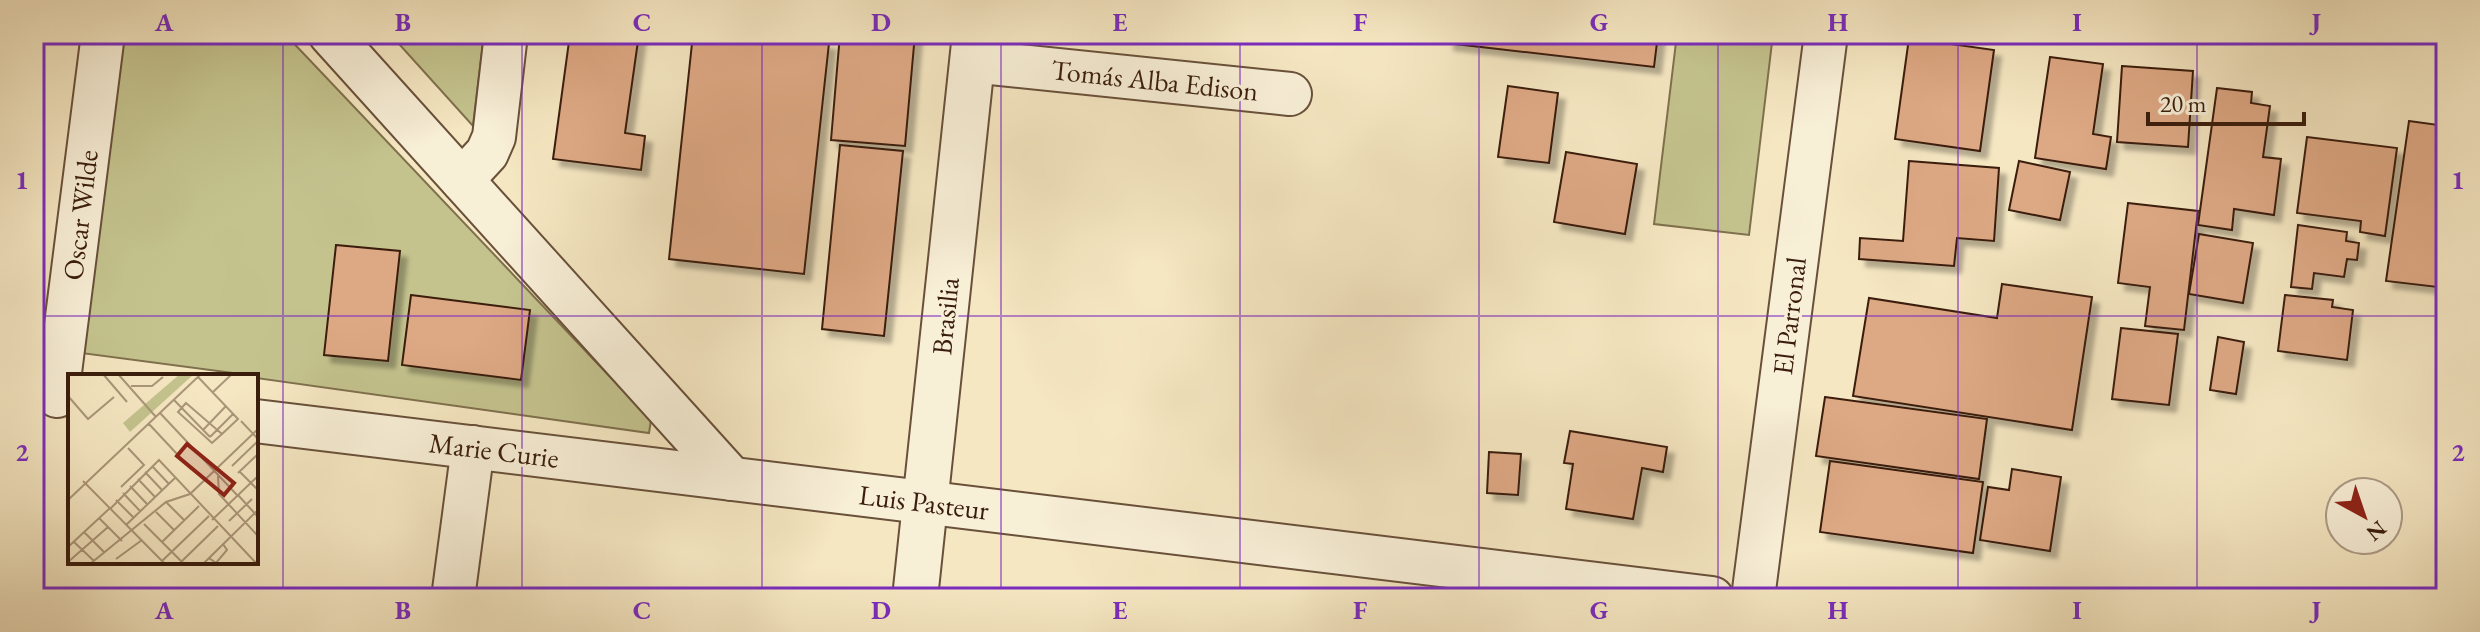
<svg xmlns="http://www.w3.org/2000/svg" width="2480" height="632" font-family="'EB Garamond',serif">
<style>
.green{fill:#c4c38e;stroke:#7f704d;stroke-width:2}
.building{fill:#dda884;stroke:#3a1d0c;stroke-width:2;filter:url(#shadow)}
.lines{fill:none;stroke-linecap:round;stroke-linejoin:round}
.minor-casing{stroke:#69503a;stroke-width:46}
.tertiary-casing{stroke:#69503a;stroke-width:48}
.minor{stroke:#f8efd7;stroke-width:42}
.tertiary{stroke:#f8efd7;stroke-width:44}
.grid{fill:none;stroke:#7b2cbf;stroke-width:2;stroke-opacity:0.55}
.labels{text-anchor:middle;dominant-baseline:central;stroke-width:6;stroke-linejoin:round;paint-order:stroke}
.street-label{font-size:28px;fill:#3a1d0c;stroke:#f8efd7}
.inset-road{fill:none;stroke:#aa9679;stroke-width:2}
.view{fill:#8f2418;fill-opacity:0.15;stroke:#8f2418;stroke-width:4}
.inset-edge{fill:none;stroke:#3a1d0c;stroke-width:4}
.neatline{fill:none;stroke:#7b2cbf;stroke-width:3}
.grid-label{font-size:26px;text-anchor:middle;font-weight:bold;fill:#7b2cbf}
</style>
<defs>
<filter id="shadow"><feDropShadow dx="7" dy="7" stdDeviation="2" flood-color="#0004"/></filter>
</defs>
<rect width="100%" height="100%" fill="#f5e7c2"/>
<filter id="stains"><feTurbulence type="fractalNoise" baseFrequency=".0025" numOctaves="4"/><feColorMatrix values="0 0 0 0 .2 0 0 0 0 .09 0 0 0 0 .02 0 0 0 .5 -.17"/></filter>
<radialGradient id="worn" r=".72"><stop offset=".6" stop-color="#630" stop-opacity="0"/><stop offset="1" stop-color="#630" stop-opacity=".3"/></radialGradient>
<g class="green">
<polygon points="121,34 285,34 651,420 649,433 256,378 256,376 81,353"/>
<polygon points="390,34 484,34 473,126"/>
<polygon points="1677,34 1773,34 1749,235 1654,224"/>
</g>
<g class="building">
<polygon points="570,34 639,34 625,133 645,136 641,170 553,159"/>
<polygon points="693,34 739,34 829,43 804,274 669,259"/>
<polygon points="840,34 915,34 905,146 831,140"/>
<polygon points="1448,34 1658,34 1654,67 1447,43"/>
<polygon points="1909,38 1994,50 1980,151 1895,139"/>
<polygon points="2050,57 2103,64 2093,134 2111,137 2106,169 2035,158"/>
<polygon points="2122,66 2193,71 2188,147 2117,142"/>
<polygon points="1508,86 1558,93 1549,163 1498,157"/>
<polygon points="2217,88 2252,92 2251,103 2270,106 2263,157 2281,159 2274,215 2234,209 2232,230 2198,225"/>
<polygon points="2409,121 2446,126 2446,288 2386,281"/>
<polygon points="2307,137 2397,148 2385,236 2360,232 2361,221 2297,213"/>
<polygon points="840,145 903,151 884,336 822,329"/>
<polygon points="1566,152 1637,164 1625,234 1554,222"/>
<polygon points="1909,161 1999,168 1994,241 1957,238 1954,266 1859,259 1860,238 1903,241"/>
<polygon points="2019,161 2070,172 2060,220 2009,210"/>
<polygon points="2128,203 2198,211 2184,330 2145,326 2150,287 2118,283"/>
<polygon points="2298,225 2347,232 2346,241 2359,243 2357,260 2347,259 2344,277 2314,273 2312,289 2291,287"/>
<polygon points="2199,234 2253,243 2243,303 2189,294"/>
<polygon points="336,245 400,251 388,361 324,355"/>
<polygon points="2002,284 2092,297 2072,430 1853,396 1869,298 1997,318"/>
<polygon points="411,295 530,310 521,380 402,365"/>
<polygon points="2285,295 2333,300 2332,307 2353,310 2347,360 2278,351"/>
<polygon points="2121,328 2178,334 2169,405 2112,399"/>
<polygon points="2218,337 2244,342 2236,394 2210,390"/>
<polygon points="1825,397 1987,419 1979,479 1816,456"/>
<polygon points="1570,431 1667,447 1663,472 1642,468 1633,519 1566,509 1573,464 1564,463"/>
<polygon points="1489,452 1521,454 1518,495 1487,493"/>
<polygon points="1830,461 1983,482 1973,553 1820,532"/>
<polygon points="2012,469 2061,477 2050,551 1980,540 1988,487 2009,490"/>
</g>
<g class="lines">
<defs>
<g id="minor">
<polyline points="330,34 732,479"/>
<polyline points="972,61 1290,94"/>
<polyline points="462,180 487,153 494,137 506,34"/>
<polyline points="57,396 103,34"/>
<polyline points="256,421 1712,598"/>
<polyline points="453,598 473,447"/>
<polyline points="1753,598 1826,34"/>
</g>
<polyline id="tertiary" points="915,598 975,34"/>
</defs>
<use href="#minor" class="minor-casing"/>
<use href="#tertiary" class="tertiary-casing"/>
<use href="#minor" class="minor"/>
<use href="#tertiary" class="tertiary"/>
</g>
<path class="grid" d="M283 34V598M522 34V598M762 34V598M1001 34V598M1240 34V598M1479 34V598M1718 34V598M1958 34V598M2197 34V598M34 316H2446"/>
<g class="labels">
<g class="street-label">
<text transform="translate(1155 80) rotate(6)">Tomás Alba Edison</text>
<text transform="translate(80 215) rotate(-83)">Oscar Wilde</text>
<text transform="translate(945 316) rotate(-84)">Brasilia</text>
<text transform="translate(1789 316) rotate(-83)">El Parronal</text>
<text transform="translate(494 450) rotate(7)">Marie Curie</text>
<text transform="translate(924 502) rotate(7)">Luis Pasteur</text>
</g>
</g>
<g transform="translate(68 374)">
<rect width="190" height="190" fill="#f5e7c2"/>
<path d="M112 0H126L62 58 55 49Z" fill="#c4c38e"/>
<path class="inset-road" d="M35 0 59 28M50 0 88 43M130 3 170 45 154 60M63 12H84L95 3M145 18 164 0M0 22 20 45 46 23M106 26 142 63M118 29 154 60 144 69 110 38ZM92 39 169 121M173 47 190 65M81 50 123 95M135 56 158 32M142 63 165 40M84 92 101 110M164 92 190 67M77 98 94 116M172 98 190 116M170 99 190 80M150 102 151 120 190 162M70 105 87 123M15 107 97 190M62 112 79 130M53 113 76 91 60 74M55 119 72 137M170 121 190 143M0 126 133 0M48 126 66 144M98 128 116 146M42 135 91 86 189 190M88 138 106 156M31 144 54 167M144 146 190 102M161 147 184 125M76 150 116 190M58 151 108 103M16 158 37 179M6 168 26 187M94 168 131 132M0 173 42 134M141 184 148 189 159 176 155 170M48 185 74 166M94 187 141 142M0 188 40 153M113 188 150 152M22 190 98 128 122 120 190 55M135 190 190 136"/>
<path class="view" d="M119 70 166 109 156 121 109 82Z"/>
<rect width="190" height="190" class="inset-edge"/>
</g>
<rect width="2480" height="632" fill="none" stroke="#f5e7c2" stroke-width="88"/>
<g transform="translate(2364 516) rotate(140)"><circle r="38" fill="#f8efd7" stroke="#ac9b86" stroke-width="2"/>
<path d="M0-6L14 30L0 20L-14 30Z" fill="#8f2418"/>
<text y="-12" font-size="22" font-weight="bold" text-anchor="middle" fill="#3a1d0c">N</text>
</g>
<path d="M2148 112v12h156v-12" fill="none" stroke="#3a1d0c" stroke-width="4"/>
<text x="2160" y="112" font-size="24" fill="#3a1d0c" stroke="#f8efd7" stroke-width="6" paint-order="stroke">20 m</text>
<rect x="44" y="44" width="2392" height="544" class="neatline"/>
<g class="grid-label">
<text x="164" y="31">A</text>
<text x="403" y="31">B</text>
<text x="642" y="31">C</text>
<text x="881" y="31">D</text>
<text x="1120" y="31">E</text>
<text x="1360" y="31">F</text>
<text x="1599" y="31">G</text>
<text x="1838" y="31">H</text>
<text x="2077" y="31">I</text>
<text x="2316" y="31">J</text>
<text x="22" y="189">1</text>
<text x="2458" y="189">1</text>
<text x="22" y="461">2</text>
<text x="2458" y="461">2</text>
<text x="164" y="619">A</text>
<text x="403" y="619">B</text>
<text x="642" y="619">C</text>
<text x="881" y="619">D</text>
<text x="1120" y="619">E</text>
<text x="1360" y="619">F</text>
<text x="1599" y="619">G</text>
<text x="1838" y="619">H</text>
<text x="2077" y="619">I</text>
<text x="2316" y="619">J</text>
</g>
<rect width="100%" height="100%" filter="url(#stains)"/>
<rect width="100%" height="100%" fill="url(#worn)"/>
</svg>
